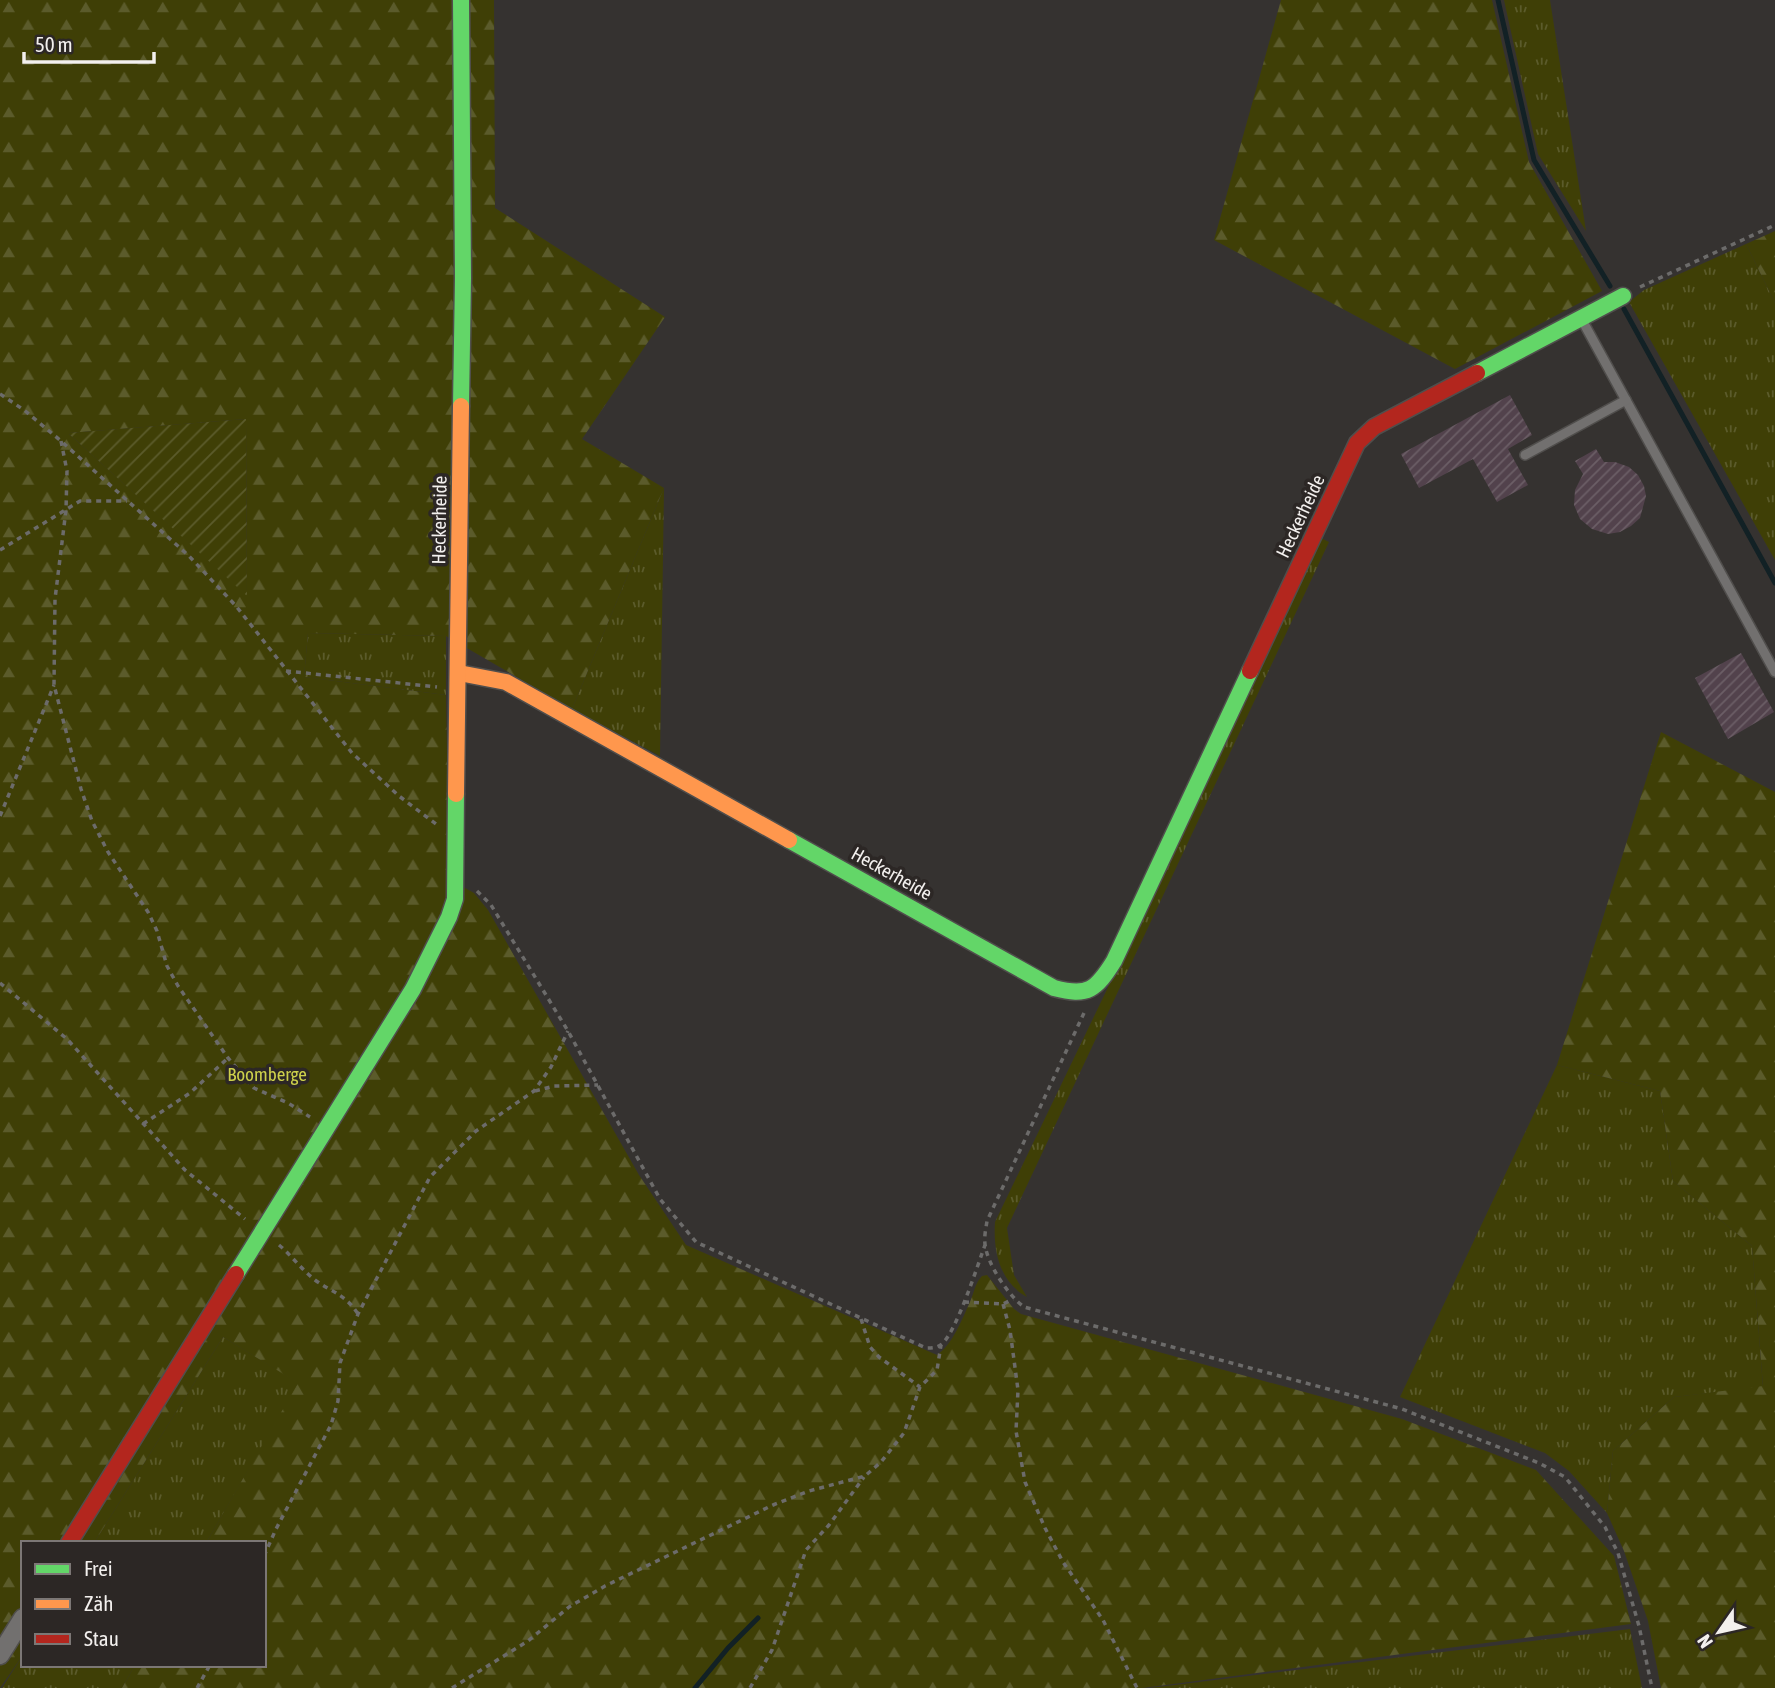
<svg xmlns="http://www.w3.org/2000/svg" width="1775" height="1688" font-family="'Asap Condensed',sans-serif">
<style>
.grass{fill:url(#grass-tufts)}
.forest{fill:url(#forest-firs);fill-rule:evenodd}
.garden{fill:url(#garden-furrows)}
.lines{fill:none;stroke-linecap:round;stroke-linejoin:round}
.stream{stroke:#122125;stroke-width:5}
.building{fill:url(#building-hatch)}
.lane-casing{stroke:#504e4c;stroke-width:12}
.street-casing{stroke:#504e4c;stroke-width:21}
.fast-casing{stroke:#504e4c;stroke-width:19}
.slow-casing{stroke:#504e4c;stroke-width:19}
.jam-casing{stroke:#504e4c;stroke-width:19}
.path{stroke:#6c6b6a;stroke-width:3.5;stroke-dasharray:5 5;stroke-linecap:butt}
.lane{stroke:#72706f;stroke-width:9}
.street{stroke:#72706f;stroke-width:18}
.fast{stroke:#63d668;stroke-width:16}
.slow{stroke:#ff974d;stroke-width:16}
.jam{stroke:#b3261e;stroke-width:16}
.labels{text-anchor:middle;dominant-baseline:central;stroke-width:7;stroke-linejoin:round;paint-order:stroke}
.street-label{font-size:19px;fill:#f3f0ee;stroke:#2c2725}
.park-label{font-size:19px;fill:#cdd04b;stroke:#2c2725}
</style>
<defs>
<pattern id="grass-tufts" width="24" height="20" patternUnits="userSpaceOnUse" patternTransform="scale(1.75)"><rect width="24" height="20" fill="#3f3f06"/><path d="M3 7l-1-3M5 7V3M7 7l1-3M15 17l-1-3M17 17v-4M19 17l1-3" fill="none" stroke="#5b5b2b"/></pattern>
<pattern id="forest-firs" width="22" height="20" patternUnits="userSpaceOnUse" patternTransform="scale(1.75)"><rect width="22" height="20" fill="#3f3f06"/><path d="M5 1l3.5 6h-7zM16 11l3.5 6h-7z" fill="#5b5b2b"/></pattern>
<pattern id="garden-furrows" width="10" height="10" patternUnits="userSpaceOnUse" patternTransform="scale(1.75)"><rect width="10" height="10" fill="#3f3f06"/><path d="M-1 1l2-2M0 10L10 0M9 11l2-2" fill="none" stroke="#5b5b2b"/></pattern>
<pattern id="building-hatch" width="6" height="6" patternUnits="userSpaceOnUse" patternTransform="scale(1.75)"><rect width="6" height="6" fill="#52424c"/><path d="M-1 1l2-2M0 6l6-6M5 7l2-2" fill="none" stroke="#6b5e66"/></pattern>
</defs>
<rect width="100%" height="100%" fill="#353230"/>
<g class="grass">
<polygon points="1504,0 1550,0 1586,231 1538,154"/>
<polygon points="1746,244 1775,303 1775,560 1629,302 1644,290"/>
<polygon points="664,488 660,756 572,709"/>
<path d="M1319 537 1329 542 1007 1228 1014 1275 1027 1297C1000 1282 993 1252 995 1222L1152 896Z"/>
<polygon points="308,633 446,636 446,695 304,677"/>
<polygon points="1557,1065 1660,1091 1673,1181 1752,1246 1763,1387 1674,1397 1613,1451 1607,1513 1569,1471 1545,1453 1400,1397"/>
<polygon points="223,1337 299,1383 206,1543 94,1543"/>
<polygon points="1630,1629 1642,1688 1150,1688"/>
<polygon points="23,1655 23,1665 135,1665 122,1688 2,1688"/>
</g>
<g class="forest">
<path d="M0 0H494L495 208 665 317 582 439 664 488 572 709 446 636 308 633 304 677 446 695 449 879 474 893 488 910 639 1175 686 1245 937 1355C953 1344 962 1319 970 1302 974 1293 975 1283 982 1276L987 1275 1014 1309 1021 1314 1402 1419 1536 1470 1614 1556 1631 1624 1143 1688H122L135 1665H264V1543H206L298 1383 223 1337 94 1543H23V1655L0 1688ZM246 419 247 595 69 434V433Z"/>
<polygon points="1281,0 1492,0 1529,162 1602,291 1455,369 1214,240"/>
<polygon points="1775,231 1775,303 1746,244"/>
<polygon points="1661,732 1775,792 1775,1688 1661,1688 1648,1621 1624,1551 1607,1513 1613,1451 1674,1397 1763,1386 1752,1246 1673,1181 1660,1091 1557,1065"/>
</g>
<polygon class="garden" points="246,419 247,596 68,433"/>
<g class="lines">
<g class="stream">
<polyline points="1498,0 1534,160 1610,286"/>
<polyline points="1624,309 1775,583"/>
<polyline points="695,1688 728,1648 758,1618"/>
</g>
</g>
<g class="building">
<polygon points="1510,395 1532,435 1508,449 1528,485 1497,502 1473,459 1419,488 1401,454"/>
<polygon points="1596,449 1604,462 1615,462 1629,467 1638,475 1644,486 1646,496 1640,518 1631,526 1620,532 1608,534 1592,529 1580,519 1574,505 1575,490 1583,474 1575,461"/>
<polygon points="1741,653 1774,712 1728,739 1695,678"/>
</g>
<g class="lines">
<defs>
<g id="lane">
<polyline points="1582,320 1775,672"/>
<polyline points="1525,455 1626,400"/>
</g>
<polyline id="street" points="0,1655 23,1618"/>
<g id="fast">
<polyline points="461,0 463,278 461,406"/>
<polyline points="1477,373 1623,296"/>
<path d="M789 840 1054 988C1088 997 1096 990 1114 961L1250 671"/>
<polyline points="236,1274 413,989 449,917 455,899 456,794"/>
</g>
<g id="slow">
<polyline points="459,673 506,682 789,840"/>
<polyline points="456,794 461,406"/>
</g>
<g id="jam">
<polyline points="1250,671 1357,443 1374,427 1477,373"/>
<polyline points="69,1543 236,1274"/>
</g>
</defs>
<use href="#lane" class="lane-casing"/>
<use href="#street" class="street-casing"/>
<use href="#fast" class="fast-casing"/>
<use href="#slow" class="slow-casing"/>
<use href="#jam" class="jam-casing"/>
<g class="path">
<polyline points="1640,287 1775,225"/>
<polyline points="0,394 24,410 61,441 189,556 236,606 352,753 399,796 436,824"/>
<polyline points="61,441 67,471 66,510 55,599 54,685 81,789 92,821 108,852 148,912 157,931 167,966 178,986 228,1058 254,1088 288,1103 310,1117"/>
<polyline points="0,550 80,501 127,501"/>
<polyline points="286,671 437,687"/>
<polyline points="0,816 54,685"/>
<path d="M477 891 491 905 568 1031 660 1199 696 1242 926 1348C932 1348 937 1348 942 1344 957 1330 977 1267 985 1245"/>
<polyline points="0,983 67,1039 185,1170 245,1219"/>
<path d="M1084 1013 987 1221C986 1228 984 1236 985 1244 987 1264 1008 1295 1024 1307L1402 1409 1539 1463 1565 1477 1605 1527 1618 1553 1639 1626 1652 1688"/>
<polyline points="535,1091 554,1086 598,1085"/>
<polyline points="143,1124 190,1093 228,1058"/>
<path d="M279 1245C292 1256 302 1270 315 1280 333 1293 345 1294 358 1314"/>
<polyline points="964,1302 1003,1304 1013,1299"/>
<polyline points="1003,1304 1010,1330 1018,1390 1016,1431 1025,1482 1045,1528 1063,1562 1103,1620 1137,1688"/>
<polyline points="861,1319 870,1347 879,1357 920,1387"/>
<polyline points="264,1556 276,1529 331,1425 338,1401 340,1363 358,1314 430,1177 476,1131 534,1091 551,1067 568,1031"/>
<polyline points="197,1688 210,1665"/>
<polyline points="452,1688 528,1641 569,1607 605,1586 773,1505 809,1491 865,1476 881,1462 904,1433 920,1387 937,1370 941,1345"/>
<polyline points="750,1688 772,1650 806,1550 829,1525 864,1477"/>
</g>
<use href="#lane" class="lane"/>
<use href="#street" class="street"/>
<use href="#fast" class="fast"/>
<use href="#slow" class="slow"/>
<use href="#jam" class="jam"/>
</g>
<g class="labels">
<g class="street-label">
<text transform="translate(1300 516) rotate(-65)">Heckerheide</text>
<text transform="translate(439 520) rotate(-89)">Heckerheide</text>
<text transform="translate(892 873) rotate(29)">Heckerheide</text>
</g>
<g class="park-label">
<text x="267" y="1074">Boomberge</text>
</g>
</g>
<rect x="21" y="1541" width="245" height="126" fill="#2c2725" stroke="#7c7775" stroke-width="2"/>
<rect x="35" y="1564" width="35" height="10" fill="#63d668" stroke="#7c7775" stroke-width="2"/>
<text x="84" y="1576" font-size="21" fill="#f3f0ee">Frei</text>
<rect x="35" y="1599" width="35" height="10" fill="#ff974d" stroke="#7c7775" stroke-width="2"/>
<text x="84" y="1611" font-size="21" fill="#f3f0ee">Zäh</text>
<rect x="35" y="1634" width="35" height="10" fill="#b3261e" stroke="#7c7775" stroke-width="2"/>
<text x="84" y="1646" font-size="21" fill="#f3f0ee">Stau</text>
<g transform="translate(1719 1632) rotate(236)" stroke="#2c2725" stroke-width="5" paint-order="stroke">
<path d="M0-5L12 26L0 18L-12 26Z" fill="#f3f0ee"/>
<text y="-10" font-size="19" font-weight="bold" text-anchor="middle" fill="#f3f0ee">N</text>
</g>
<path d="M24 52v10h130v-10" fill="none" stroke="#f3f0ee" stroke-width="3.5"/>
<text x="35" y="52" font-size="21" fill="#f3f0ee" stroke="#2c2725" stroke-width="5" paint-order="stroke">50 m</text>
</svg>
